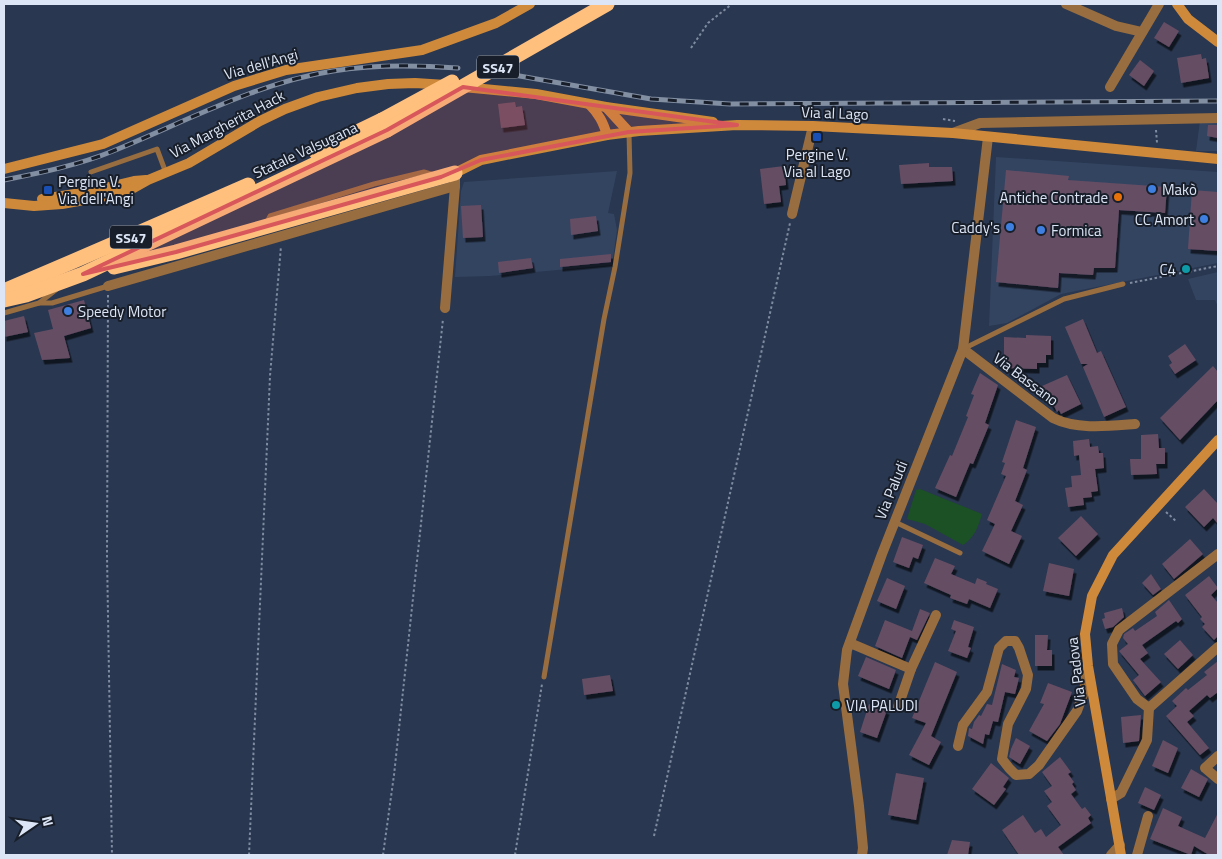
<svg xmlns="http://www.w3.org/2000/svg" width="1222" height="859" font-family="'Titillium Web',sans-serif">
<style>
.built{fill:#334461}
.green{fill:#1b5124}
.building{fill:#654d64;filter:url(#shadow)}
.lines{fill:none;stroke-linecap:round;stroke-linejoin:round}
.path{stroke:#7f8ba0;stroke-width:2;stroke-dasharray:2.5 2.5;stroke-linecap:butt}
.lane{stroke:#986d3f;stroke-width:5}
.street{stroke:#986d3f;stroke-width:10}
.secondary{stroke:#ce893a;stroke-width:10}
.highway{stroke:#ffbf7d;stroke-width:15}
.rail-casing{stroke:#828ea2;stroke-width:5}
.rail{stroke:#181f2a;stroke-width:3;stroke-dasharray:9;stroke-linecap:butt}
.highway-bridge{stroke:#ffbf7d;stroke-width:15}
.marked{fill:#d8575b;fill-opacity:0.2;stroke:#d8575b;stroke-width:4;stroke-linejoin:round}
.transit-dot{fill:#1a4fb4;stroke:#181f2a;stroke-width:2}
.shop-dot{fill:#3f7fe0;stroke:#181f2a;stroke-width:2}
.food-dot{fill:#e8710a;stroke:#181f2a;stroke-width:2}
.culture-dot{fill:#0f9aa8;stroke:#181f2a;stroke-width:2}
.labels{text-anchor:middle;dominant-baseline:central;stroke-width:4;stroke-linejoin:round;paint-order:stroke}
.shield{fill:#181f2a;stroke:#a1aab8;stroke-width:1}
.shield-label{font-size:14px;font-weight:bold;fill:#dce5f5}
.street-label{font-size:15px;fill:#dce5f5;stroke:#181f2a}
.poi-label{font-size:15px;fill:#dce5f5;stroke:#181f2a;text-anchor:start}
</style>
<defs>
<filter id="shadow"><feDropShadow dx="2.5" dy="4.5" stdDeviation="0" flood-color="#0009"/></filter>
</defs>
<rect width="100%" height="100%" fill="#293750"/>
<g class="built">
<polygon points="1200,121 1218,121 1218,151 1196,151"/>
<polygon points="996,157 1218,172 1218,263 1061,294 1007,323 989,326"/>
<polygon points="617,171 608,213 614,214 617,230 612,265 490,276 455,277 461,191 464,182"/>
<polygon points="1218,272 1218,307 1215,300 1196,300 1188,279"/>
</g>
<path class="green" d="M920 489 982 514C978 527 975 537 963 545L925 524 907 519 916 490Z"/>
<g class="building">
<polygon points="1164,22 1179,31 1169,47 1154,38"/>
<polygon points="1201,54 1202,59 1206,58 1209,78 1181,83 1177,58"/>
<polygon points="1140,60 1154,71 1144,86 1129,75"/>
<polygon points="515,102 516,107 522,106 525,125 501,128 498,104"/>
<polygon points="1208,125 1218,125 1218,138 1207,136"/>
<polygon points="929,163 929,167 952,167 953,181 901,184 899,165"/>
<polygon points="784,166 786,185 779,186 781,202 764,204 760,169"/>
<polygon points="1006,170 1069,176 1068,180 1167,187 1165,213 1119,210 1115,268 1094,268 1093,275 1059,273 1058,288 996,282"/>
<polygon points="1192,190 1218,192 1218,251 1188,249"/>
<polygon points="481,205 483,237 463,238 461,206"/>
<polygon points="596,216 598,231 571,235 570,219"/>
<polygon points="611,254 611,262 560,267 560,259"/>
<polygon points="531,258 533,268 499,273 498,262"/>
<polygon points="84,300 91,328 64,336 70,358 42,360 34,333 53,329 48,310"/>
<polygon points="24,316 28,332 4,337 4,321"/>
<polygon points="1083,319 1097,353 1101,351 1126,407 1104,417 1083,367 1088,364 1081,364 1065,327"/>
<polygon points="1026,335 1051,336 1051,355 1046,355 1046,363 1037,363 1037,369 1004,368 1004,337 1026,338"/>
<polygon points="1185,344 1196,360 1175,374 1169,365 1172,363 1168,356"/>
<polygon points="1213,366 1218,372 1218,400 1180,440 1160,418"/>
<polygon points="980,373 998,385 985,423 989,425 973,464 970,463 956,497 935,488 950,455 952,456 968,417 966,416 974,395 971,394"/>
<polygon points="1067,375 1081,404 1061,414 1059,410 1057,412 1054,406 1052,407 1042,386"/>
<polygon points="1016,420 1036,427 1023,468 1027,470 1015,501 1023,505 1011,531 1022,536 1009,564 982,551 995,524 987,520 1006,476 1001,474 1005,463 1002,462"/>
<polygon points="1158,434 1159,448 1165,448 1165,464 1156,464 1157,474 1131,475 1130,459 1141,459 1141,435"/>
<polygon points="1089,439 1090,447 1098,446 1099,453 1103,453 1104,468 1095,469 1098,491 1091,492 1092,497 1083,498 1084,505 1068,507 1065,488 1072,487 1071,476 1081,475 1079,455 1074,456 1073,441"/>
<polygon points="1204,489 1218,504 1218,524 1213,518 1204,527 1185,507"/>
<polygon points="1081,516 1098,534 1076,556 1058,538"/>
<polygon points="902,537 923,545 918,559 913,557 909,568 893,562"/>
<polygon points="1190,539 1203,554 1174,579 1162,564"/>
<polygon points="935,558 955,566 951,574 975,584 977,578 987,582 986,584 998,589 990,608 969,599 967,604 950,598 951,595 924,583"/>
<polygon points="1049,563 1074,569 1069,596 1043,591"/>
<polygon points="1151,574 1161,589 1153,595 1142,583"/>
<polygon points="1209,576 1218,588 1211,595 1218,603 1218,636 1214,640 1202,627 1205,624 1200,619 1202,617 1185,595"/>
<polygon points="887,578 905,586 896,609 877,601"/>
<polygon points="1169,600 1182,619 1178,623 1176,621 1142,645 1148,653 1140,659 1161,682 1145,696 1133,680 1139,675 1119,651 1128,644 1123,638 1124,634 1133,628 1135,631 1157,616 1155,612"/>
<polygon points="1122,608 1124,617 1113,627 1105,629 1102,619 1105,618 1104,613"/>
<polygon points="920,609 930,613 917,640 910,637 902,658 875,646 885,620 912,631"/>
<polygon points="954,620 974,627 968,647 971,648 967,658 948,651 956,631 951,629"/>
<polygon points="1035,635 1048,635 1047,650 1052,650 1052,666 1035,666"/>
<polygon points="1180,640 1193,655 1178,669 1164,654"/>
<polygon points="866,657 896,670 889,689 858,676"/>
<polygon points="1218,661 1218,692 1210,698 1207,695 1189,711 1194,716 1187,722 1209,748 1200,755 1166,716 1177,706 1172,701 1186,688 1188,690 1207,675 1204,672"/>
<polygon points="935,662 957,672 931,736 941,742 929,765 909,755 926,723 912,718"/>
<polygon points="1002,664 1016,670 1014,677 1019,678 1015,694 1005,692 998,722 993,721 989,735 985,734 983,744 968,736 969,728 972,729 974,722 979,715 981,716 987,704 992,705"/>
<polygon points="610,675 613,691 584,695 582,679"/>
<polygon points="1048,683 1072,692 1060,724 1047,741 1029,731 1044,704 1040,703"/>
<polygon points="869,704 887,710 877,738 860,732"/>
<polygon points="1141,715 1139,741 1123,743 1121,717"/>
<polygon points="1016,738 1030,746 1020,764 1009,757 1011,749"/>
<polygon points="1163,740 1178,748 1168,773 1152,766"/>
<polygon points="1060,757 1071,772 1068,774 1074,782 1072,784 1076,790 1071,794 1082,809 1085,807 1091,815 1088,818 1091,823 1058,847 1064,855 1019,855 1002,830 1023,815 1035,833 1041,829 1046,837 1061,825 1047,806 1052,802 1044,791 1052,786 1042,772"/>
<polygon points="991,763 1009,778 1003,787 1006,789 994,805 972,789"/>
<polygon points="1191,769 1208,779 1199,797 1181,788"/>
<polygon points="896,773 924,778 916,820 888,815"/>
<polygon points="1145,787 1161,795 1154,810 1138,803"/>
<polygon points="1163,808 1182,817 1178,826 1205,838 1218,813 1218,855 1209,855 1194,846 1191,855 1150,839"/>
<polygon points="952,840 970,842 968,855 947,855"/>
</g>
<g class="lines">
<g class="path">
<polyline points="691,48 708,23 732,4"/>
<polyline points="943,119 955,121"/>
<polyline points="1156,130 1157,143"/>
<polyline points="1130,283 1218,266"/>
<polyline points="108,295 107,555 112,855"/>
<polyline points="1166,512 1177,522"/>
<polyline points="654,836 790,223"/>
<polyline points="249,855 270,376 281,246"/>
<polyline points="383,855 394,775 443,319"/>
<polyline points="515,855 542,684"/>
</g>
<g class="lane">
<polyline points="91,172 157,149 166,173"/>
<polyline points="266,224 270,216 374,184 424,172 434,175"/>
<polyline points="39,303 52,303 108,286"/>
<polyline points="4,313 39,303 57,289"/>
<polyline points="963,349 1064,299 1123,284"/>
<polyline points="895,522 960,553"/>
<polyline points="544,677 604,319 615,267 630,173 629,133"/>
</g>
<g class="street">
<polyline points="1066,4 1116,26 1142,32"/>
<polyline points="1110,87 1159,4"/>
<polyline points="953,133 980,123 1218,118"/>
<polyline points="792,214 813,126"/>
<polyline points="108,286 455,186 455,173"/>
<polyline points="445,308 455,186"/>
<path d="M963 349 1053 418C1077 430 1109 426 1135 424"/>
<polyline points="1218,554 1119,630 1112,644 1113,664 1137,699 1149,708 1218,647"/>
<polyline points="850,643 911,669"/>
<polyline points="898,707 911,669 936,615"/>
<polyline points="958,746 963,725 987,692 999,648 1006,641 1015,641 1019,648 1028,675 1026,689 1008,724 1002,759 1009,768 1016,775 1029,774 1039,765 1077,711 1084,692 1087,669"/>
<polyline points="1218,756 1205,768 1218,779"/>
<polyline points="1111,799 1121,793 1147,740 1149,708"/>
<polyline points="862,855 863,848 859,806 843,684 847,650 882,554 963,349 988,137"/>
<polyline points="1111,855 1120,845"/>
<polyline points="1137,855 1148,816"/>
</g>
<g class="secondary">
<polyline points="1177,4 1188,19 1218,42"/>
<polyline points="463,87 536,94 606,107 713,122"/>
<path d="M589 104C599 114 603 122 607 135"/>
<polyline points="606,107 629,132"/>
<polyline points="4,169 103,144 234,86 286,70 422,50 496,23 530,4"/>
<polyline points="455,173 481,160 607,135 639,131 737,125 813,126 953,133 1218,159"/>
<polyline points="42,199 88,192 134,181 146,180"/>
<polyline points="4,203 34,206 62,204 117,194 132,189 148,180 189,163 260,121 285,109 318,97 357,88 388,84 415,83 446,85"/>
<polyline points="1121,855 1088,666 1085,634 1092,596 1113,555 1218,440"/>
</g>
<g class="highway">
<polyline points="316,152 382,120"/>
<polyline points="114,267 176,252 455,173"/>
<polyline points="4,291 118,242 248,185"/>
<polyline points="4,300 26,295 83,274 387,130"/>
</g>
<defs>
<g id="rail">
<polyline points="508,74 651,99 730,104 1218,101"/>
<path d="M4 180C40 173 79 165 113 151 185 122 256 83 333 71 375 64 416 65 458 68"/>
</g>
</defs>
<use href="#rail" class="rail-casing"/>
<use href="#rail" class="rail"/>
<g class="highway-bridge">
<polyline points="382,120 452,82"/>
<polyline points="387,130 607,4"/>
</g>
</g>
<path class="marked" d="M463 87 737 125 629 132 481 160 441 177 176 252 83 274 387 130Z"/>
<g class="transit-dot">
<rect x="812" y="132" width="10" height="10" rx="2.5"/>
<rect x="43" y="185" width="10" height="10" rx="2.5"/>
</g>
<g class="shop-dot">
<circle cx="1152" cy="189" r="5"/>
<circle cx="1204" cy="219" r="5"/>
<circle cx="1010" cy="227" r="5"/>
<circle cx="1041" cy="230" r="5"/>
<circle cx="68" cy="311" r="5"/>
</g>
<circle class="food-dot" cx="1118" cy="197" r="5"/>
<g class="culture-dot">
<circle cx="1186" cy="269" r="5"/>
<circle cx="836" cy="705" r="5"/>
</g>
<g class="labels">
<g class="shield">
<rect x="477" y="55.5" width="42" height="23" rx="4"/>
<rect x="110" y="225.5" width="42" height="23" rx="4"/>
</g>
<g class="shield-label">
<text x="498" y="67">SS47</text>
<text x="131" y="237">SS47</text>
</g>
<g class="street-label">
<text transform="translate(261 64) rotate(-16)">Via dell'Angi</text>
<text transform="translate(835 113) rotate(2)">Via al Lago</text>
<text transform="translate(227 124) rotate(-28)">Via Margherita Hack</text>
<text transform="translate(305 150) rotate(-25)">Statale Valsugana</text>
<text transform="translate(1026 379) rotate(37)">Via Bassano</text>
<text transform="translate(891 490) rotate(-68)">Via Paludi</text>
<text transform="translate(1076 672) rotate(-97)">Via Padova</text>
</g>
<g class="poi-label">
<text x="817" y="154" text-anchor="middle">Pergine V.<tspan x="817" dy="17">Via al Lago</tspan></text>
<text x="58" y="181">Pergine V.<tspan x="58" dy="17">Via dell'Angi</tspan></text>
<text x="1162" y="189">Makò</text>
<text x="1108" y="197" text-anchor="end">Antiche Contrade</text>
<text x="1194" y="219" text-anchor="end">CC Amort</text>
<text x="1000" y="227" text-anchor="end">Caddy's</text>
<text x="1051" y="230">Formica</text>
<text x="1176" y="269" text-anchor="end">C4</text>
<text x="78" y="311">Speedy Motor</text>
<text x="846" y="705">VIA PALUDI</text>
</g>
</g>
<rect width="1222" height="859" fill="none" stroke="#dce5f5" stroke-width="10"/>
<g transform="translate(35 824) rotate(77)" stroke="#181f2a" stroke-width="4" paint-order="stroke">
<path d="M0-4L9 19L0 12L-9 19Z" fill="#dce5f5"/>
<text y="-8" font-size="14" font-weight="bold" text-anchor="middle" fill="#dce5f5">N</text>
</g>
</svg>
